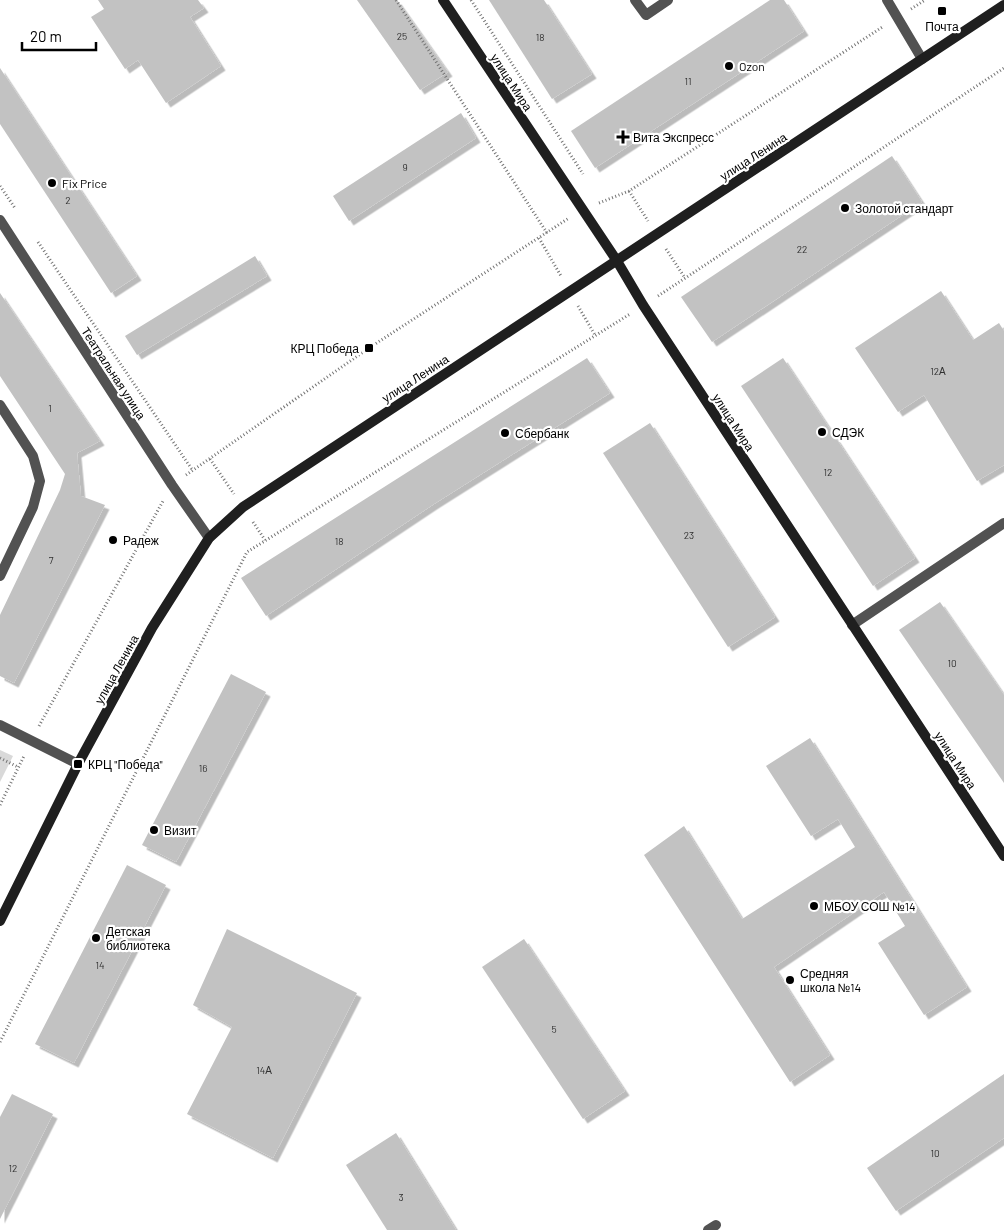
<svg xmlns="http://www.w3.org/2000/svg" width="1004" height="1230" font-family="Barlow,sans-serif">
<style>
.green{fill:#d9d9d9}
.building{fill:#c2c2c2;filter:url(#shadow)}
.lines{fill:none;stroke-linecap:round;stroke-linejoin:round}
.path{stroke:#747474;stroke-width:3;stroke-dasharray:1 2.5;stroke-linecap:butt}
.lane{stroke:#525252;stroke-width:10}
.street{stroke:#525252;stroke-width:10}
.secondary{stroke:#1f1f1f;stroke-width:10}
.poi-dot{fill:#000;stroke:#fff;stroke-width:2}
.labels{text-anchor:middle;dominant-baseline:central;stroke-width:4.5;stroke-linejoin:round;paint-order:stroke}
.number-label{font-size:10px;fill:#303030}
.poi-label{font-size:12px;fill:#000;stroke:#fff;text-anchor:start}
.street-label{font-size:12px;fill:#000;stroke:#fff}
</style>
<defs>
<filter id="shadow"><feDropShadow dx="4.5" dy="4.5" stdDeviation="0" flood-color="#0004"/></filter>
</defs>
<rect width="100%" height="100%" fill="#fff"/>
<polygon class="green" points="0,750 13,756 0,782"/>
<g class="building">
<polygon points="98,0 198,0 204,8 190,17 221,66 166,103 138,60 125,69 91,17 104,9"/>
<polygon points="357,0 397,0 448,72 420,90"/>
<polygon points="489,0 544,0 592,74 552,99"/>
<polygon points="770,0 784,0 804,31 595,168 571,131"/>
<polygon points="0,68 137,276 111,293 0,124"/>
<polygon points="461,113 476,138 349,221 333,196"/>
<polygon points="892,156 922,202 712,342 681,297"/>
<polygon points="255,256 267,276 137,355 125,336"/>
<polygon points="941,291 973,340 999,323 1004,331 1004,465 977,481 924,395 898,412 855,348"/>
<polygon points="0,293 100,441 77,453 81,496 105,505 14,683 0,676 0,615 60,490 65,474 0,376"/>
<polygon points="587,358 610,393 434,504 266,616 241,578"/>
<polygon points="783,358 915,558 873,586 741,386"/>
<polygon points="650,423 775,617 728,647 603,453"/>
<polygon points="940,602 1004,695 1004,783 899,630"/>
<polygon points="231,674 266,692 176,862 142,845"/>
<polygon points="810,738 967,987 924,1015 878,943 905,926 884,892 774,967 830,1055 790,1082 644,855 684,826 742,919 855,847 838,819 811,836 766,766"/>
<polygon points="127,865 166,885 74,1063 35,1044"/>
<polygon points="227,929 357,993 273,1158 187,1114 232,1027 193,1005"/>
<polygon points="524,939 625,1091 583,1119 482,967"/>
<polygon points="1004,1074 1004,1138 896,1211 867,1168"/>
<polygon points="12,1094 53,1114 0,1219 0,1117"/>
<polygon points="396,1133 456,1230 387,1230 346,1165"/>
</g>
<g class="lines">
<g class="path">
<polyline points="396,0 547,233"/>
<polyline points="471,0 583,174"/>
<polyline points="911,9 925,0"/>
<polyline points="0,186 15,208"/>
<polyline points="629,191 648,221"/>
<polyline points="599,203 629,191 884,26"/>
<polyline points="539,238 561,276"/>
<polyline points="38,242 193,471"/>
<polyline points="666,249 685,278"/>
<polyline points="658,296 1004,68"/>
<polyline points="578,306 595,335"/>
<polyline points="210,459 234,494"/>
<polyline points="186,475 369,348 569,218"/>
<polyline points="253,522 265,540"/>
<polyline points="39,726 163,501"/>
<polyline points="0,758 18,767"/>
<polyline points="0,805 24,756"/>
<polyline points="0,1042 247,552 630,314"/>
</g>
<g class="lane">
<polyline points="635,0 646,15 668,0"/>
<polyline points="887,0 922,59"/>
<polyline points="0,405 33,456 40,481 33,507 0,576"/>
<polyline points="852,625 1004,523"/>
<polyline points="708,1230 716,1225"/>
</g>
<g class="street">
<polyline points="0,220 172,485 209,538"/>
<polyline points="0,725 78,764"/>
</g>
<g class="secondary">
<polyline points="443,0 617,261 643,305 1004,856"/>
<polyline points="0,921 78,764 152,628 209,538 243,507 1004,5"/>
</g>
</g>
<g class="poi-dot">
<rect x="937" y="6" width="10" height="10" rx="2.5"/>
<circle cx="729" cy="66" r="5"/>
<path d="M620.5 129.5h5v5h5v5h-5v5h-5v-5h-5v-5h5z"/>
<circle cx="52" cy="183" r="5"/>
<circle cx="845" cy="208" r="5"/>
<rect x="364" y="343" width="10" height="10" rx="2.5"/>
<circle cx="822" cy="432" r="5"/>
<circle cx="505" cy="433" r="5"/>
<circle cx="113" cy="540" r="5"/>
<rect x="73" y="759" width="10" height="10" rx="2.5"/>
<circle cx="154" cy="830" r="5"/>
<circle cx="814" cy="906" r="5"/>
<circle cx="96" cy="938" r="5"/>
<circle cx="790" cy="980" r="5"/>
</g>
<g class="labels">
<g class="number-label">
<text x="402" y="36">25</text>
<text x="540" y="37">18</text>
<text x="688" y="81">11</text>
<text x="405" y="167">9</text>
<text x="68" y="200">2</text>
<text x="802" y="249">22</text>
<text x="938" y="371">12А</text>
<text x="50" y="408">1</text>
<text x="828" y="472">12</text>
<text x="689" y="535">23</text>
<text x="339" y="541">18</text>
<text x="51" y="560">7</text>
<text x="952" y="663">10</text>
<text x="203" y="768">16</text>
<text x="100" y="965">14</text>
<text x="554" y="1029">5</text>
<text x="264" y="1070">14А</text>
<text x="935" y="1153">10</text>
<text x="13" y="1168">12</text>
<text x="401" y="1197">3</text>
</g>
<g class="poi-label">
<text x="942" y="26" text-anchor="middle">Почта</text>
<text x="739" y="66">Ozon</text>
<text x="633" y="137">Вита Экспресс</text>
<text x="62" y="183">Fix Price</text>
<text x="855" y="208">Золотой стандарт</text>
<text x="359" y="348" text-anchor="end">КРЦ Победа</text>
<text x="832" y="432">СДЭК</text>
<text x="515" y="433">Сбербанк</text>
<text x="123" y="540">Радеж</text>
<text x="88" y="764">КРЦ "Победа"</text>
<text x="164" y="830">Визит</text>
<text x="824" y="906">МБОУ СОШ №14</text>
<text x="106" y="931">Детская<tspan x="106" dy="14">библиотека</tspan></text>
<text x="800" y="973">Средняя<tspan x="800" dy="14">школа №14</tspan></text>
</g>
<g class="street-label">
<text transform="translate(512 82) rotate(57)">улица Мира</text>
<text transform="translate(753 156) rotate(-33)">улица Ленина</text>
<text transform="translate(114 373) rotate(57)">Театральная улица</text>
<text transform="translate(415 378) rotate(-33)">улица Ленина</text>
<text transform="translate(734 422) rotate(57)">улица Мира</text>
<text transform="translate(116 669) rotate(-61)">улица Ленина</text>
<text transform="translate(956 760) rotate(57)">улица Мира</text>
</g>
</g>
<path d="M22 42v8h74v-8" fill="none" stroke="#000000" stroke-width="2.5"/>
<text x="30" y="42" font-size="15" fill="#000000" stroke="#ffffff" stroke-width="4" paint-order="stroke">20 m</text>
</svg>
